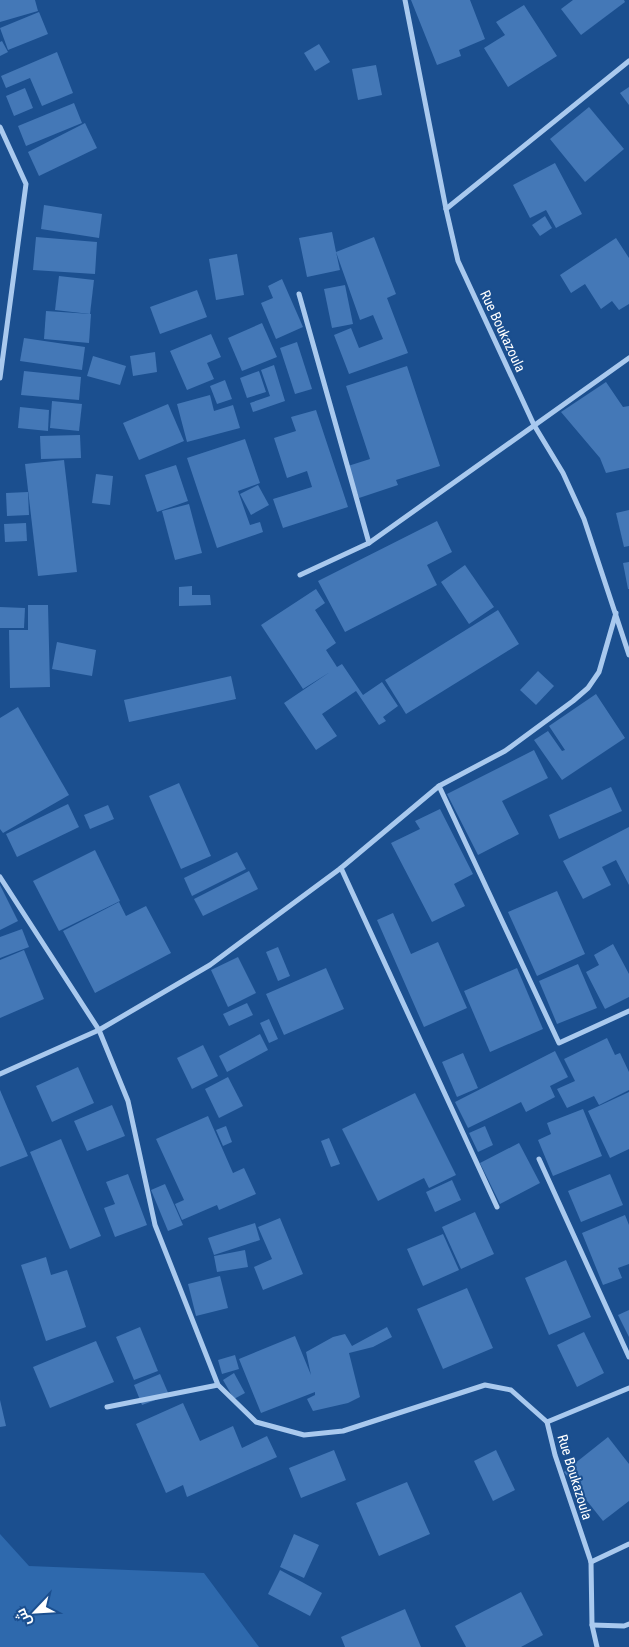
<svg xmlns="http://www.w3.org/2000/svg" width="629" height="1647" font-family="'Roboto Condensed',Cairo,sans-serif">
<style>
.green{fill:#2e69ad}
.building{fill:#4478b7}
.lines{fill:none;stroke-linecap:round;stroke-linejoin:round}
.minor{stroke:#a9c9ee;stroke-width:5}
.labels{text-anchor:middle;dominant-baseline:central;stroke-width:4;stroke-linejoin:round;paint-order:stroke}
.street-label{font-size:14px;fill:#fff;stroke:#1b4f8f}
</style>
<rect width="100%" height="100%" fill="#1b4f8f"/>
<polygon class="green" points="0,1534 29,1566 204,1573 259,1647 0,1647"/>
<g class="building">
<polygon points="0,0 35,0 38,11 0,22"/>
<polygon points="411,0 470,0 485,39 459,50 461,56 437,65"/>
<polygon points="573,0 624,0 625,2 581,35 561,9"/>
<polygon points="524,5 557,56 508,87 484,48 505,35 496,22"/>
<polygon points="39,12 48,34 8,50 0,28"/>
<polygon points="2,41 8,52 0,56 0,42"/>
<polygon points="319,44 330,62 315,71 304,53"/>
<polygon points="57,52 73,93 42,106 30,78 6,88 1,76"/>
<polygon points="376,65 382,95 358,100 352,69"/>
<polygon points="629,87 629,105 620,93"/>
<polygon points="25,88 33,108 14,116 6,96"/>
<polygon points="74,103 82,123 26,146 18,126"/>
<polygon points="589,107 624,149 585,182 550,139"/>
<polygon points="85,123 97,148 39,176 28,152"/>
<polygon points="555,163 582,214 556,228 546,210 530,218 513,185"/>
<polygon points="44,205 102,214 99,238 41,229"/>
<polygon points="545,216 552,228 540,236 532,225"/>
<polygon points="332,232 336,252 374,237 396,294 387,298 408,353 349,374 334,335 351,328 359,348 383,339 373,315 360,320 336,252 340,270 307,277 299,238"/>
<polygon points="36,237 97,242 95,274 33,270"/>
<polygon points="616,238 629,258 629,304 619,310 612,301 601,309 585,284 571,293 560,275"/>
<polygon points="237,254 244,295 216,300 209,259"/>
<polygon points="59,276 94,280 90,314 55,310"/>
<polygon points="282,279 303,327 276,339 261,303 273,298 268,286"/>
<polygon points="345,285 353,324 332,328 324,289"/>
<polygon points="197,290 207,317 160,334 150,307"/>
<polygon points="46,311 91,314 89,343 44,339"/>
<polygon points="262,323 277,357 242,371 228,338"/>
<polygon points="211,334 221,357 207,363 214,379 187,390 170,351"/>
<polygon points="24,338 85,347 82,370 20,361"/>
<polygon points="297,342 312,389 295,394 280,348"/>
<polygon points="155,352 157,372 133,376 130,356"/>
<polygon points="93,356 126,366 120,385 87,376"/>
<polygon points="274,365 285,401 253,412 250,403 270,396 261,370"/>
<polygon points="407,366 440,466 396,480 398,485 359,498 348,466 370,459 346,386"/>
<polygon points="24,371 81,377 79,400 21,395"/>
<polygon points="259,371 266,392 247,398 240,378"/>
<polygon points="225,380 232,399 217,404 210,386"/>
<polygon points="606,382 623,407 629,406 629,468 606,473 600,458 561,412"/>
<polygon points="210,395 214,411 233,405 240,428 187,442 177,404"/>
<polygon points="52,401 82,404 79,431 50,428"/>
<polygon points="168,404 184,441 139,460 123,423"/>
<polygon points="20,407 49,410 48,431 18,428"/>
<polygon points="316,410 348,507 283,528 273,499 312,487 307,471 287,478 274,438 296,431 291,417"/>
<polygon points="80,435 81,458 41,459 40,436"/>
<polygon points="245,439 260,483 238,491 250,525 260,522 263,532 217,548 187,458"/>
<polygon points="64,460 77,572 38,576 25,464"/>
<polygon points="176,465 188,501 157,512 145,475"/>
<polygon points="96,474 113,476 110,505 92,503"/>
<polygon points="258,485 269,505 251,515 240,494"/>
<polygon points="28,492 29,515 7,516 6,493"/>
<polygon points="189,504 202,553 175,560 162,511"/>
<polygon points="629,510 629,546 624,547 616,513"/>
<polygon points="437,521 452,552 427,565 437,585 345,632 318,581"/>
<polygon points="26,523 27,541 5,542 4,524"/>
<polygon points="629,562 629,589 628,589 623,563"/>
<polygon points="465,565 494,607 469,624 441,582"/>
<polygon points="192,586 192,595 210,595 211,605 179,606 179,587"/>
<polygon points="316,589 325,603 315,610 336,643 326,650 337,667 342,664 363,695 382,682 398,706 383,717 386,721 379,725 356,691 322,714 337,736 316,750 284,703 330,672 303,689 261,625"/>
<polygon points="28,605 48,605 50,687 10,688 9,630 28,630"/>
<polygon points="0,607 25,608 24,628 0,628"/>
<polygon points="498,610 519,644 406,714 385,680"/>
<polygon points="57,642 96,650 92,676 52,669"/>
<polygon points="538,671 554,686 536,705 520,690"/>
<polygon points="231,676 236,699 129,722 124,700"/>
<polygon points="596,694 625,738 562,780 534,740 548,731 562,751 565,750 549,726"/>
<polygon points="18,707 69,795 3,833 0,829 0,718"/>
<polygon points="534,750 548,778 502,801 519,834 478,855 447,794"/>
<polygon points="179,783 211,856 181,869 149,796"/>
<polygon points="611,787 622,811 559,839 549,815"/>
<polygon points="68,804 79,827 17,857 6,834"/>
<polygon points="108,805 114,819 90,829 84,815"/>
<polygon points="440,809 473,874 454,884 465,906 432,922 391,843 420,829 415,821"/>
<polygon points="629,827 629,885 616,860 602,867 611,885 583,899 563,861"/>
<polygon points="95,850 120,901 59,931 33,881"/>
<polygon points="237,852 246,869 192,896 184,878"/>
<polygon points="249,871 258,889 203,916 194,899"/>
<polygon points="0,885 18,921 0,930"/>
<polygon points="557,891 585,954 537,976 508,912"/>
<polygon points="119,902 126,916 146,906 171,953 95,993 63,931"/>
<polygon points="393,913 411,954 438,942 467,1008 424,1027 377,920"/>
<polygon points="22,929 29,947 0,958 0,937"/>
<polygon points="613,944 629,974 629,997 605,1009 586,972 599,965 594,955"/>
<polygon points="278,947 290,976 278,981 266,952"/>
<polygon points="24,950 44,999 0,1018 0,960"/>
<polygon points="238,957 256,993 228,1007 211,970"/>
<polygon points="578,964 597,1008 557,1024 539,981"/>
<polygon points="326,968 344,1009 284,1035 266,994"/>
<polygon points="517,968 543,1029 490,1052 464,991"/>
<polygon points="247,1003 253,1015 229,1026 223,1014"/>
<polygon points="269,1019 278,1039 269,1043 260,1023"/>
<polygon points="260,1034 268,1050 227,1072 219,1056"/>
<polygon points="607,1038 615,1055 620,1053 629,1072 629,1090 599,1105 594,1096 567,1108 557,1089 575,1081 564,1059"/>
<polygon points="203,1045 218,1076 192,1089 177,1058"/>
<polygon points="555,1051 568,1077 550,1086 555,1097 526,1112 521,1102 468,1128 455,1102"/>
<polygon points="463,1053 478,1088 457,1097 442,1062"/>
<polygon points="78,1067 94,1103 52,1122 36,1086"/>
<polygon points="228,1077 243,1106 219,1118 205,1089"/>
<polygon points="0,1090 28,1156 0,1167"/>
<polygon points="629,1092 629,1149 610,1158 588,1111"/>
<polygon points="415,1093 456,1175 429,1188 424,1178 378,1201 342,1129"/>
<polygon points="112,1105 125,1136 87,1151 74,1121"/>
<polygon points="583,1109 602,1156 553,1176 538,1140 551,1134 547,1123"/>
<polygon points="208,1116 233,1173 244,1168 256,1194 219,1210 217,1205 182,1220 175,1204 184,1200 156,1139"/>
<polygon points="226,1126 232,1142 223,1146 216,1130"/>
<polygon points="485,1126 493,1145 478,1152 469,1133"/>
<polygon points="329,1138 340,1164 331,1167 321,1141"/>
<polygon points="61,1139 101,1236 70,1249 30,1152"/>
<polygon points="519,1143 540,1183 500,1204 480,1163"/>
<polygon points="128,1174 147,1225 115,1237 104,1208 115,1204 106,1182"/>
<polygon points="610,1174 623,1205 581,1222 568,1191"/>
<polygon points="452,1180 461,1200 435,1212 426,1192"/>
<polygon points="165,1184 183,1225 168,1231 151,1190"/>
<polygon points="475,1212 494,1254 461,1269 442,1227"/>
<polygon points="625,1215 629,1225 629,1264 618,1268 622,1278 603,1285 582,1233"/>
<polygon points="280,1218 303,1274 263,1290 254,1267 272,1259 258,1227"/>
<polygon points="255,1223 260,1240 214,1255 208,1238"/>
<polygon points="443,1234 459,1270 423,1286 407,1249"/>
<polygon points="245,1250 248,1267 217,1272 214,1256"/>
<polygon points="46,1257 51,1275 67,1270 86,1327 46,1341 21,1265"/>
<polygon points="566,1260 591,1317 549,1335 525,1278"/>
<polygon points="220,1276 228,1308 196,1316 188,1284"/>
<polygon points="467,1288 493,1348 443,1369 417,1309"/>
<polygon points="629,1310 629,1337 618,1315"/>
<polygon points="140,1327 158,1371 134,1380 116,1337"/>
<polygon points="387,1327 392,1337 373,1347 349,1353 360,1397 348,1403 313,1411 307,1399 315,1395 315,1392 261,1413 239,1359 295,1336 311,1375 306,1352 333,1337 345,1334 352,1346"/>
<polygon points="584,1332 604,1373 577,1387 557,1345"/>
<polygon points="96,1341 114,1382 50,1408 33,1367"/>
<polygon points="235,1355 239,1369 222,1374 218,1360"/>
<polygon points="234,1373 245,1393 234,1399 223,1380"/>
<polygon points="160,1374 169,1395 142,1405 134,1385"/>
<polygon points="0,1400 6,1426 0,1427"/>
<polygon points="183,1403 200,1441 233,1426 242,1448 267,1436 277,1457 187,1497 183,1485 166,1493 136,1424"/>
<polygon points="608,1437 629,1464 629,1501 603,1521 564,1472"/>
<polygon points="334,1450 346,1480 301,1498 289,1468"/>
<polygon points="496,1450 515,1490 493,1501 474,1461"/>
<polygon points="407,1482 430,1534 379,1556 356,1503"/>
<polygon points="294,1534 319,1545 304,1578 280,1567"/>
<polygon points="280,1570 322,1593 310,1616 268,1594"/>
<polygon points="521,1592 543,1635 521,1647 466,1647 455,1626"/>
<polygon points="405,1609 421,1647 345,1647 341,1637"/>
</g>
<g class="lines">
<g class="minor">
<polyline points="405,0 446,209 458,261 534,425 563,473 584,519 629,655"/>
<polyline points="0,127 26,184 0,378"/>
<polyline points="446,209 629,61"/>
<polyline points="299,294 369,543"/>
<polyline points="300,575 369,543 629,358"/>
<polyline points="439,786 559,1043 629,1011"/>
<polyline points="341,868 497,1207"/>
<polyline points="0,877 99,1030 128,1101 155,1225 218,1385 256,1422 304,1435 343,1431 485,1385 511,1390 547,1422"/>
<polyline points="0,1074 99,1030 210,965 341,868 439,786 505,751 573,701 588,688 599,672 616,613"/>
<polyline points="539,1159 629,1357"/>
<polyline points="107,1407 218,1385"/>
<polyline points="591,1562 629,1544"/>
<polyline points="592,1625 624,1626 629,1624"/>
<polyline points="597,1647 592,1625 591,1562 555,1455 547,1422 629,1388"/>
</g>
</g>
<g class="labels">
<g class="street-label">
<text transform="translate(503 331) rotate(65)">Rue Boukazoula</text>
<text transform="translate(575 1477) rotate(73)">Rue Boukazoula</text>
</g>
</g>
<g transform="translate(35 1612) rotate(245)" stroke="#1b4f8f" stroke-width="4" paint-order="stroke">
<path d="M0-4L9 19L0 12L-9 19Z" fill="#ffffff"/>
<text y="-8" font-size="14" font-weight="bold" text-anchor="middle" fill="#ffffff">ش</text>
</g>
</svg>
